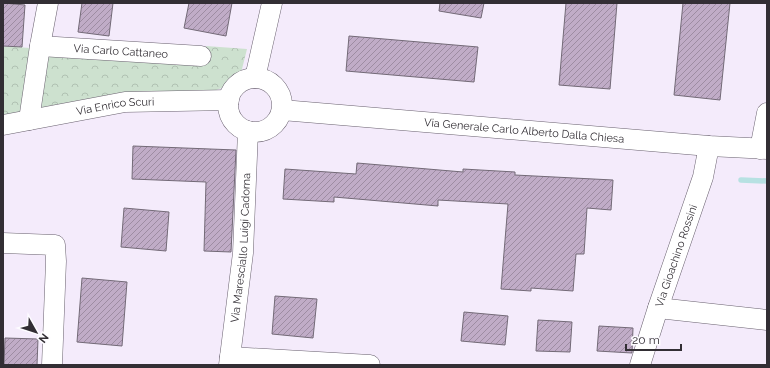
<svg xmlns="http://www.w3.org/2000/svg" width="770" height="368" font-family="Raleway,sans-serif">
<style>
.forest{fill:url(#forest-crowns)}
.lines{fill:none;stroke-linecap:round;stroke-linejoin:round}
.stream{stroke:#b7e1e2;stroke-width:5.5}
.building{fill:url(#building-hatch);stroke:#736a77}
.street-casing{stroke:#69616f;stroke-width:21}
.street{stroke:#fff;stroke-width:20}
.labels{text-anchor:middle;dominant-baseline:central;stroke-width:3;stroke-linejoin:round;paint-order:stroke}
.street-label{font-size:11px;fill:#322e34;stroke:#fdfcff}
</style>
<defs>
<pattern id="forest-crowns" width="20" height="18" patternUnits="userSpaceOnUse"><rect width="20" height="18" fill="#cde1cf"/><path d="M2 6a3 3 0 1 1 6 0M12 15a3 3 0 1 1 6 0" fill="none" stroke="#b0c1b2"/></pattern>
<pattern id="building-hatch" width="6" height="6" patternUnits="userSpaceOnUse"><rect width="6" height="6" fill="#c0acc7"/><path d="M-1 1l2-2M0 6l6-6M5 7l2-2" fill="none" stroke="#9d8ca2"/></pattern>
</defs>
<rect width="100%" height="100%" fill="#f4ebfb"/>
<polygon class="forest" points="3,46 30,48 204,63 206,46 247,49 241,73 225,87 204,94 3,119"/>
<g class="lines">
<polyline class="stream" points="741,180 767,181"/>
</g>
<g class="building">
<polygon points="3,3 25,5 22,47 3,46"/>
<polygon points="82,3 113,3 109,36 78,32"/>
<polygon points="189,3 232,3 226,36 184,28"/>
<polygon points="440,3 484,3 481,18 439,11"/>
<polygon points="566,3 617,3 610,89 559,85"/>
<polygon points="683,3 730,3 720,100 674,95"/>
<polygon points="349,36 478,47 474,82 346,71"/>
<polygon points="133,146 236,150 231,252 204,251 206,182 132,179"/>
<polygon points="357,163 463,172 463,169 515,172 515,175 613,180 611,210 587,208 584,254 576,254 573,291 531,288 531,291 501,289 508,204 438,200 438,206 334,197 334,202 283,199 285,169 356,174"/>
<polygon points="124,208 169,212 166,251 121,247"/>
<polygon points="82,278 127,282 122,346 77,342"/>
<polygon points="275,296 317,299 313,338 272,334"/>
<polygon points="464,312 508,316 505,345 461,341"/>
<polygon points="538,320 572,322 570,352 536,351"/>
<polygon points="599,326 633,328 632,353 597,351"/>
<polygon points="5,338 38,339 37,365 4,365"/>
</g>
<g class="lines">
<defs>
<g id="street">
<path id="s1" d="M40 46 201 56"/>
<polyline points="255,78 272,3"/>
<circle cx="255" cy="105" r="27"/>
<path id="s2" d="M282 110 709 146 767 149"/>
<polyline points="29,120 40,46 48,3"/>
<path id="s3" d="M3 125 125 102 229 100"/>
<polyline points="760,149 767,113"/>
<polyline points="3,243 55,245 56,261 52,365"/>
<polyline points="658,308 767,320"/>
<polyline points="230,357 370,365"/>
<path id="s4" d="M229 365 243 253 248 131"/>
<path id="s5" d="M640 365 658 308 703 177 709 146"/>
</g>
</defs>
<use href="#street" class="street-casing"/>
<use href="#street" class="street"/>
</g>
<g class="labels">
<g class="street-label">
<text stroke="none"><textPath href="#s1" startOffset="81">Via Carlo Cattaneo</textPath></text>
<text stroke="none"><textPath href="#s3" startOffset="114">Via Enrico Scuri</textPath></text>
<text stroke="none"><textPath href="#s2" startOffset="243">Via Generale Carlo Alberto Dalla Chiesa</textPath></text>
<text stroke="none"><textPath href="#s4" startOffset="118">Via Maresciallo Luigi Cadorna</textPath></text>
<text stroke="none"><textPath href="#s5" startOffset="115">Via Gioachino Rossini</textPath></text>
</g>
</g>
<rect width="770" height="368" fill="none" stroke="#322e34" stroke-width="8"/>
<g transform="translate(36 332) rotate(129)" stroke="#fdfcff" stroke-width="3" paint-order="stroke">
<path d="M0-3L7 15L0 10L-7 15Z" fill="#322e34"/>
<text y="-6" font-size="11" font-weight="bold" text-anchor="middle" fill="#322e34">N</text>
</g>
<path d="M626 344v6h55v-6" fill="none" stroke="#322e34" stroke-width="2"/>
<text x="632" y="344" font-size="12" fill="#322e34" stroke="#fdfcff" stroke-width="3" paint-order="stroke">20 m</text>
</svg>
